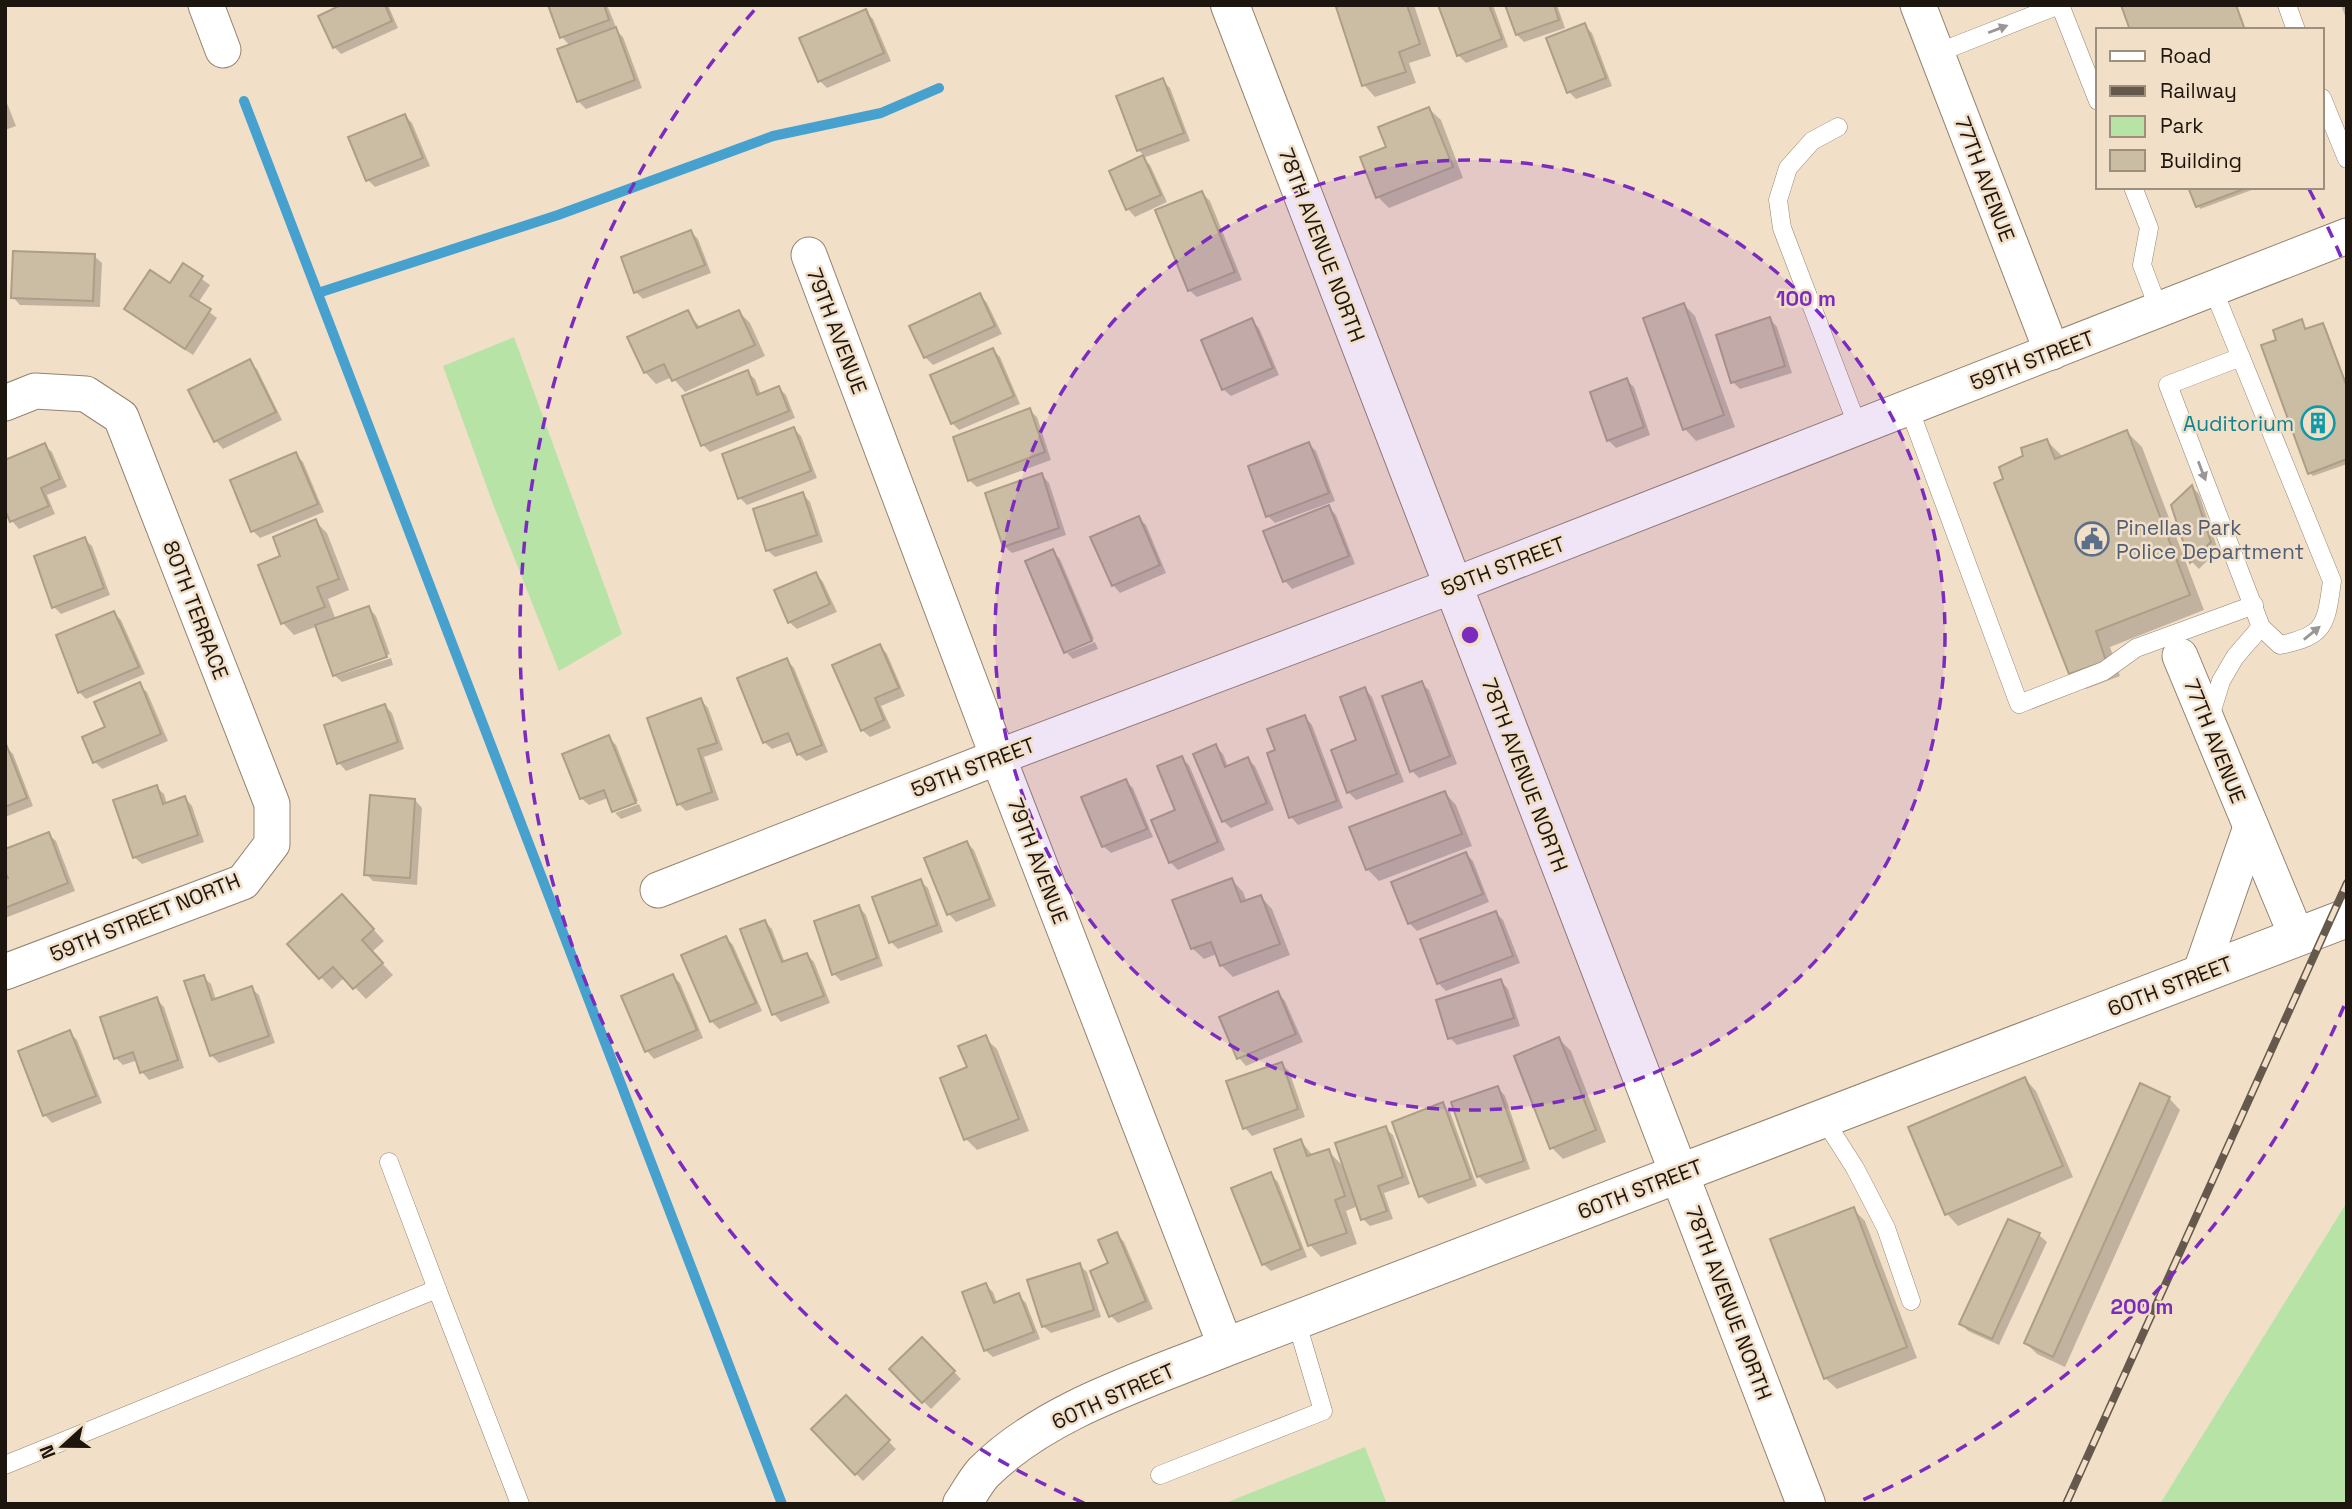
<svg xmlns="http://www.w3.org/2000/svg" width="2352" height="1509" font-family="'Space Grotesk',sans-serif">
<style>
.green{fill:#b7e3a7}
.shadow{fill:#0003}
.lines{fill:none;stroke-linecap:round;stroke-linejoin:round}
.stream{stroke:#47a1cf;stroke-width:10}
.building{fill:#cbbca4;stroke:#ad9e86;stroke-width:2}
.service-casing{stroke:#94836e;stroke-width:19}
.minor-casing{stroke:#94836e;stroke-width:37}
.tertiary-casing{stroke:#94836e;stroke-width:40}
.service{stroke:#fff;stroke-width:18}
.minor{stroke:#fff;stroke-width:35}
.tertiary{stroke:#fff;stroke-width:38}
.rail-casing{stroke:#64594c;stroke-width:8}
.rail{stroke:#f2dfc8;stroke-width:5;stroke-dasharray:16;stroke-linecap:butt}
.oneway{fill:#999693}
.ring{fill:none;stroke:#7b2cbf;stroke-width:3.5;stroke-dasharray:12 9}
.labels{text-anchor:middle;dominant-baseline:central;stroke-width:5;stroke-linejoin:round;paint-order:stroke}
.street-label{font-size:21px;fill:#1d160e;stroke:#f2dfc8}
.culture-label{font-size:21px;fill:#0d838f;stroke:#f2dfc8;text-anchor:end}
.service-label{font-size:21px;fill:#4e5e75;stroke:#f2dfc8;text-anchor:start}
.centre{fill:#7b2cbf;stroke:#f2dfc8;stroke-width:3.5}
.ring-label{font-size:21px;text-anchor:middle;font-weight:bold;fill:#7b2cbf;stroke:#f2dfc8;stroke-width:5;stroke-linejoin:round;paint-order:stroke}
</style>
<rect width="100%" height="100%" fill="#f2dfc8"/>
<g class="green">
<polygon points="514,337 622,634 559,671 493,504 443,366"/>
<polygon points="2347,1202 2347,1504 2160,1504"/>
<polygon points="1365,1447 1387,1504 1223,1504"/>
</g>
<g class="shadow">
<polygon points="345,5 388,5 398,28 341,54 334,47"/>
<polygon points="550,5 607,5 616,27 614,28 623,37 642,88 586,109 578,101 570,46 562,37"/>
<polygon points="1347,5 1414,5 1431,56 1409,63 1416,83 1375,97 1364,85"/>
<polygon points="1440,5 1493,5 1508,47 1466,63 1458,55"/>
<polygon points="1507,5 1557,5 1565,28 1524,42 1517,35"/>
<polygon points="2341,5 2347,5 2347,21"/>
<polygon points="865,11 873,19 891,61 827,88 820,81"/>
<polygon points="1584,25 1592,33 1612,86 1576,99 1569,92"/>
<polygon points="1163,81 1170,88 1190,141 1143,158 1150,165 1167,202 1135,217 1128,209 1111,172 1145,156 1138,150"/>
<polygon points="5,98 16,126 5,130"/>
<polygon points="1429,109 1441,120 1463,178 1389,208 1378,197"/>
<polygon points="405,116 412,123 430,166 375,187 368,180"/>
<polygon points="2190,187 2260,187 2200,209"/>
<polygon points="1202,193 1210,201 1242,280 1197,297 1189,290"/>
<polygon points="691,232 698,239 711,273 643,299 636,292"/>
<polygon points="94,256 102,263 100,307 20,305 13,297"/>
<polygon points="184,266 210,285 198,303 217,318 193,355 134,316 127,309 171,285"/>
<polygon points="980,295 987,303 1002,334 933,365 925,357"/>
<polygon points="1684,305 1695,316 1735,427 1696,441 1685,429 1645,319"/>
<polygon points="687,312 701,328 739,312 750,323 765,356 685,392 672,377 656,384 645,372"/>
<polygon points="1770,319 1777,327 1792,373 1740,389 1733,382"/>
<polygon points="1251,320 1259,328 1279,375 1231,396 1223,389"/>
<polygon points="2302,321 2307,330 2322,325 2326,328 2347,385 2347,464 2313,476 2310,473 2278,341"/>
<polygon points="993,350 1000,357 1020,404 959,430 952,423"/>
<polygon points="249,362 257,369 282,420 223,449 216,441 191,390"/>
<polygon points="747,372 755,379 761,395 779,388 786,395 795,418 710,452 703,445"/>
<polygon points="1626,380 1634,387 1650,435 1616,448 1608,440"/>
<polygon points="1029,410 1037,417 1051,460 977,487 969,480"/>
<polygon points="794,429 801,436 817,478 747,505 740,498"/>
<polygon points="2127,432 2142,447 2204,610 2110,647 2120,676 2086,689 2071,673 2005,480 2025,457 2047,441 2063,457"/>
<polygon points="1309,444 1316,451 1335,501 1275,523 1268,516"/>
<polygon points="44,445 52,452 67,487 47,495 55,514 19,529 12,521 5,506"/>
<polygon points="295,454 303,462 324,512 260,538 253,531"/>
<polygon points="1042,475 1049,483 1066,535 1012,553 1004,546"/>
<polygon points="2192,487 2199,494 2218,550 2199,569 2192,562 2173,506"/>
<polygon points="803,494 810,502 823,542 775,557 767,550"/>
<polygon points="1328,507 1336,515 1355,564 1292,589 1285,581 1265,532"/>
<polygon points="1138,518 1146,525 1166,573 1120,593 1113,585"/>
<polygon points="316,522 327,533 349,590 328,599 336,620 369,608 376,616 390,654 336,673 336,676 391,658 393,665 342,682 334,675 318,626 294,635 283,623 282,557"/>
<polygon points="84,539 92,546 110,595 61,614 54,607"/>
<polygon points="1052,551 1060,559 1094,639 1067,650 1067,653"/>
<polygon points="816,574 823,582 837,612 797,629 789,622"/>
<polygon points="114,613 121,620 145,674 86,699 79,692"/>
<polygon points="1095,642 1098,649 1073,659 1067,653"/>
<polygon points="880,646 887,654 905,696 881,706 891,728 870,737 862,730"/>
<polygon points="787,660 794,668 828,752 806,761 798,754 793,741 772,749 764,742"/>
<polygon points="1421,683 1429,690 1457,764 1419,778 1412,771"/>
<polygon points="139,685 147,692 168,741 102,769 95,762 107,728"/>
<polygon points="1365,689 1372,697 1404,782 1356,800 1348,792 1359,741"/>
<polygon points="701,700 708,708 723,750 704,757 719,800 686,811 679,804"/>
<polygon points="385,706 392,713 404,749 346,771 339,763"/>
<polygon points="1305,717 1312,725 1343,808 1298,825 1291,817"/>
<polygon points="608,737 616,745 638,801 615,809 615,813 608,798 589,805 581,798"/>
<polygon points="5,746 13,754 33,806 5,817"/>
<polygon points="1215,746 1223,754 1228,767 1247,759 1255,766 1274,810 1231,828 1223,821"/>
<polygon points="1181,758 1189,765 1225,850 1178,870 1170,862 1178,811"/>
<polygon points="1125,781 1133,788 1153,837 1111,853 1103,846"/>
<polygon points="156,787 164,794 167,804 185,798 192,806 204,842 142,864 134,857"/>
<polygon points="1445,793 1456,805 1472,846 1379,881 1367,869"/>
<polygon points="415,800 422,808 417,885 373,881 366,874"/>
<polygon points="639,804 642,811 621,819 615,813"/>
<polygon points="48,834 56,841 75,891 5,918 5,881 10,879"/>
<polygon points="967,843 974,850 996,906 956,922 949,914 927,859"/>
<polygon points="1466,854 1473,861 1489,902 1417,931 1409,923"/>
<polygon points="1232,880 1243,892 1247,902 1261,897 1272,909 1290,955 1233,977 1221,965 1217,954 1204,959 1192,948"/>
<polygon points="920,881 928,888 943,932 898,949 891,942"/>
<polygon points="353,907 384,941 372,952 393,975 366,999 345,977 332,989 289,944"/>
<polygon points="859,907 866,915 883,966 841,981 834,974"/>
<polygon points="1496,913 1503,920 1520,963 1446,991 1438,983"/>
<polygon points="765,922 772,929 785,963 807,955 814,962 830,1003 781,1022 774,1014"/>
<polygon points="726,938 733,945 762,1011 719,1029 711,1021 683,956"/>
<polygon points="672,976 680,983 703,1038 654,1059 647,1051 623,997"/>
<polygon points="203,977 211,984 216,1000 251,988 259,995 275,1043 219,1063 211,1055"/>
<polygon points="1501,981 1508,989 1520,1026 1457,1045 1450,1038"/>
<polygon points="1278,993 1285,1001 1303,1042 1246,1066 1239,1058"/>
<polygon points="156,999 164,1007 184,1068 149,1080 142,1072 138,1060 123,1065 116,1058"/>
<polygon points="70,1033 77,1040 102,1103 52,1123 45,1115"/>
<polygon points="985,1038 997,1049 1029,1131 977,1150 966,1139 969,1068"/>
<polygon points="1559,1039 1571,1051 1606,1142 1563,1159 1552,1148"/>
<polygon points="1281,1064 1289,1071 1305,1117 1252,1136 1245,1128"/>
<polygon points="2025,1079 2036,1091 2073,1177 1958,1226 1947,1214"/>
<polygon points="1498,1088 1505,1096 1530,1169 1486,1184 1478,1176"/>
<polygon points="2169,1098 2180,1110 2065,1367 2037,1354 2026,1343"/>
<polygon points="1442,1104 1450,1112 1477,1186 1428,1204 1421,1196 1394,1123"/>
<polygon points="1385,1128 1393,1135 1410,1184 1384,1193 1393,1219 1370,1226 1363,1219 1358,1206 1346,1211 1357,1244 1321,1257 1310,1245 1301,1141 1313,1156 1328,1151 1345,1168"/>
<polygon points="1270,1174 1278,1182 1307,1257 1271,1271 1263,1264"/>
<polygon points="1853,1209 1865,1221 1917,1358 1837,1389 1825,1378"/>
<polygon points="1117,1234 1124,1242 1153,1309 1118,1323 1111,1316 1110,1264"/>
<polygon points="2039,1235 2047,1242 1999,1345 1968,1331 1961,1324"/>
<polygon points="1079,1265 1087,1272 1101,1317 1051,1333 1043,1326"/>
<polygon points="986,1285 993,1292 997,1303 1018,1295 1026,1303 1040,1339 993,1357 985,1350"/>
<polygon points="922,1339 961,1379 931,1409 891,1369"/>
<polygon points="846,1398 896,1449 863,1481 813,1429"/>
</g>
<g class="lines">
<g class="stream">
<polyline points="244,101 782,1504"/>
<polyline points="318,293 558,215 773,136 881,113 939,88"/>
</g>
</g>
<g class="building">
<polygon points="341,5 385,5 392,21 333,48 318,16"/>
<polygon points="548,5 604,5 609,20 560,38"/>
<polygon points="1342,5 1407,5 1420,44 1399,52 1406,72 1362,86 1336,7"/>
<polygon points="1438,5 1489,5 1502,39 1457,56"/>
<polygon points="1505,5 1554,5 1559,20 1516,35"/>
<polygon points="2121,5 2236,5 2245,30 2130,30"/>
<polygon points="866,9 884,53 818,82 799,38"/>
<polygon points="1585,23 1606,78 1567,93 1546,38"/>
<polygon points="616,27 635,80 577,102 557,49"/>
<polygon points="1163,78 1184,133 1137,151 1116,96"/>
<polygon points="1429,107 1453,167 1376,198 1360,157 1386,147 1378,127"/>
<polygon points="405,114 423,158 366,181 348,137"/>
<polygon points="1143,155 1161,195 1126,210 1109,171"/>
<polygon points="2188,187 2249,187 2196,207"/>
<polygon points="1202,191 1235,272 1188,291 1155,210"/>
<polygon points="691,230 705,265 634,293 621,257"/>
<polygon points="13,251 95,254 93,301 11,298"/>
<polygon points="183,263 203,276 190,296 211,309 185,349 124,309 150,270 170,283"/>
<polygon points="980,293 995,326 924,358 909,326"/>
<polygon points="1684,303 1724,415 1683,430 1643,318"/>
<polygon points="688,310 697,328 739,310 755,345 672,381 664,364 644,373 627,337"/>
<polygon points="1770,317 1785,366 1731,383 1716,335"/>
<polygon points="1252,318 1273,368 1222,390 1201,340"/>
<polygon points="2302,319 2305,329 2323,323 2347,387 2347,459 2308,474 2261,345 2276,340 2273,330"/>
<polygon points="993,348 1014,396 951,424 930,375"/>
<polygon points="250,359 276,412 214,442 188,390"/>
<polygon points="748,370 757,395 779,386 789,411 701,446 682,396"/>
<polygon points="1627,378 1644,427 1607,441 1590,392"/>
<polygon points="1030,408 1045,452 968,481 953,437"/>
<polygon points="794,427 811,471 738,499 722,454"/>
<polygon points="2127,430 2190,595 2096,631 2106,661 2069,674 1994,483 2003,479 1999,467 2023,456 2021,448 2047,439 2055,459"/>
<polygon points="1309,442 1329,493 1266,517 1248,466"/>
<polygon points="45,443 60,479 41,488 49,506 10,522 5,510 5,460"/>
<polygon points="296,452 318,504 251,532 230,480"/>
<polygon points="1042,473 1059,528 1003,547 985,493"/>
<polygon points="2192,485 2211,542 2190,563 2171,505"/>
<polygon points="803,492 817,535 766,551 753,509"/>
<polygon points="1329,505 1349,556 1283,582 1263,531"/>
<polygon points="1139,516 1160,565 1112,586 1090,537"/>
<polygon points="316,519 339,579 317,587 325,607 281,624 258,565 280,556 273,537"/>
<polygon points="85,537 104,588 52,608 34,556"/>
<polygon points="1053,549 1092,641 1064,653 1025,561"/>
<polygon points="816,572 830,604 788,623 774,590"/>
<polygon points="369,606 387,657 333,676 315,625"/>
<polygon points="114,611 139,667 78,693 56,635"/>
<polygon points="880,644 899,688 875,698 884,720 861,731 832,665"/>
<polygon points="787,658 822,745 797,755 788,733 763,743 737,678"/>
<polygon points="1422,681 1450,756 1410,772 1382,696"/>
<polygon points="140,682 161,734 93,763 82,737 105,727 94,702"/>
<polygon points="1365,687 1397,774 1347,793 1331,750 1356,740 1340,697"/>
<polygon points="701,698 717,743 698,749 712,792 677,805 647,718"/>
<polygon points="385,704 398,742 337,764 324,725"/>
<polygon points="1305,715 1337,801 1289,818 1267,753 1275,750 1267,729"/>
<polygon points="609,735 636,803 612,812 604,790 580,799 562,754"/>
<polygon points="6,744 27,798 5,807 5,745"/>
<polygon points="1216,744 1225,767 1248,757 1267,803 1222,822 1193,754"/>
<polygon points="1182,756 1218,842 1169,863 1151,820 1175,810 1157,766"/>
<polygon points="1126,779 1147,829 1102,847 1081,797"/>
<polygon points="157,785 163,804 185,796 198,835 133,858 113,800"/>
<polygon points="1445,791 1462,834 1366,870 1349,827"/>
<polygon points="370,795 415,799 410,878 364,875"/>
<polygon points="49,832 68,883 5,908 5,879 8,878 5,872 5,849"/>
<polygon points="967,841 990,899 947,915 924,858"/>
<polygon points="1466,852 1483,894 1408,924 1391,882"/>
<polygon points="1232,878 1241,902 1261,895 1280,944 1220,966 1211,942 1191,949 1172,900"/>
<polygon points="921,879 937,925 889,943 872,897"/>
<polygon points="342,894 374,929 362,940 383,963 353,989 333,967 319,979 287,944"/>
<polygon points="859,905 877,958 832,975 814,921"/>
<polygon points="1496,911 1513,956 1437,984 1420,939"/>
<polygon points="765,920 782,962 807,953 824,996 772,1015 740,929"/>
<polygon points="726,936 756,1003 710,1022 681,955"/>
<polygon points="673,974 697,1030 645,1052 621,996"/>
<polygon points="204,975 212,1000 252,986 269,1036 210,1056 184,981"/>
<polygon points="1501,979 1514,1018 1448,1039 1436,1000"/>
<polygon points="1278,991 1296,1034 1237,1059 1219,1017"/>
<polygon points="157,997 178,1060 140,1073 133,1052 114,1059 100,1017"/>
<polygon points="70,1030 96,1096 43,1116 18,1051"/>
<polygon points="986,1035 1019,1119 964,1140 940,1078 967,1067 958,1046"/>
<polygon points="1559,1037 1596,1130 1550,1149 1514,1056"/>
<polygon points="1282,1062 1298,1109 1243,1129 1226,1081"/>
<polygon points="2025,1077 2063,1166 1945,1215 1908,1127"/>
<polygon points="2140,1083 2170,1097 2053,1357 2024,1343"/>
<polygon points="1498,1086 1524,1161 1477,1177 1451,1102"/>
<polygon points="1443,1102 1471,1179 1419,1197 1392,1122"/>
<polygon points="1386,1126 1403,1177 1378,1186 1387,1211 1361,1220 1335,1143"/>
<polygon points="1301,1139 1307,1156 1329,1149 1345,1196 1335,1200 1347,1233 1308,1246 1274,1149"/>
<polygon points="1271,1172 1301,1249 1262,1265 1231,1188"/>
<polygon points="1854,1207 1907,1347 1824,1379 1770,1239"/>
<polygon points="2008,1219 2040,1233 1992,1339 1959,1324"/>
<polygon points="1117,1232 1146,1301 1109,1317 1090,1271 1108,1263 1098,1240"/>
<polygon points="1080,1263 1094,1310 1042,1327 1027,1280"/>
<polygon points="986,1283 994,1303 1019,1293 1034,1332 984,1351 962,1292"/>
<polygon points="922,1337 955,1371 922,1403 889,1369"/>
<polygon points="846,1395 890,1440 855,1475 811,1429"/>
</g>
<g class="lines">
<defs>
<g id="service">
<polyline points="2060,5 2098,101"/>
<polyline points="2287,5 2296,30"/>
<polyline points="1937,53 2059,5"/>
<polyline points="2322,98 2347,159"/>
<polyline points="1838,127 1812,141 1788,168 1778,200 1782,228 1858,427"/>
<polyline points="2133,187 2149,228 2142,265 2159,310"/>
<path d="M2213 289 2332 581C2326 624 2326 636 2280 645L2261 627 2168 385 2241 357"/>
<polyline points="1909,408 2019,704 2104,671 2136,648 2254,605"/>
<polyline points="2209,720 2221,681 2235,657 2261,627"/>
<polyline points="1823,1118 1855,1168 1886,1228 1911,1301"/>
<polyline points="389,1162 437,1289"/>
<polyline points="5,1465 437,1289 520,1504"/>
<polyline points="1160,1475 1323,1411 1296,1320"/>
</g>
<g id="minor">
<polyline points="206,5 223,50"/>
<polyline points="1918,5 2052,352"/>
<polyline points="809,255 998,757 1226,1347"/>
<polyline points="5,403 35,391 86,394 121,417 272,804 272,844 243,882 5,972"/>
<polyline points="2180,656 2297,937"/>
<polyline points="658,890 998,757 1452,586 2347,236"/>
<polyline points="2200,974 2251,827"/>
</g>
<g id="tertiary">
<polyline points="1230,5 1806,1504"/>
<path d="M962 1504C969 1494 975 1482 983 1473 1045 1410 1146 1380 1226 1347L2347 918"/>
</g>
</defs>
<use href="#service" class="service-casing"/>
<use href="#minor" class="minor-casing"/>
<use href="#tertiary" class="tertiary-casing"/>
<use href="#service" class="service"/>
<use href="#minor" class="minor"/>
<use href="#tertiary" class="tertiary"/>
<defs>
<polyline id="rail" points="2066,1504 2347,883"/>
</defs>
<use href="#rail" class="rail-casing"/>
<use href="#rail" class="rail"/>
</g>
<defs><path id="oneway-solid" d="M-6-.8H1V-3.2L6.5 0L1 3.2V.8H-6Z" transform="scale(1.75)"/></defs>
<g class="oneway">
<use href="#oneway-solid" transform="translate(1998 29) rotate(-21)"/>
<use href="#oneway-solid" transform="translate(2202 471) rotate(69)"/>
<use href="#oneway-solid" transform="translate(2312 633) rotate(-39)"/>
</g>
<circle cx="1470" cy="635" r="475" fill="#7b2cbf" fill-opacity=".12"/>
<g class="ring">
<circle cx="1470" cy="635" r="475"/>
<path d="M2344 1006A950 950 0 0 1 1856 1503M1084 1503A950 950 0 0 1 758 6M2309 189A950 950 0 0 1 2344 264"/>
</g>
<defs>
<symbol id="building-ring" viewBox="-11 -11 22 22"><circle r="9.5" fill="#f2dfc8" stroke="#0f9aa8" stroke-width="1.5"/><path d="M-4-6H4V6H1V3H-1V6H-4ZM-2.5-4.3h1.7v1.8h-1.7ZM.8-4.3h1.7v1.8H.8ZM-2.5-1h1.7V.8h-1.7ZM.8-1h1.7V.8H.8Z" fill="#0f9aa8"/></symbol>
<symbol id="civic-ring" viewBox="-11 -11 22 22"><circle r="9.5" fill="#f2dfc8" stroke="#5c6f8a" stroke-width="1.5"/><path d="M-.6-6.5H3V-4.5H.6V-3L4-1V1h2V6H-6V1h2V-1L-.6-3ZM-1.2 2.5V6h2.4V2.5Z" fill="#5c6f8a"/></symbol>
</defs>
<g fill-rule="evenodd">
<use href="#building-ring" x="2299" y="404" width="38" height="38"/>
<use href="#civic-ring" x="2073" y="520" width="38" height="38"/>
</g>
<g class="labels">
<g class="street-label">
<text transform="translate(1985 179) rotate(69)">77TH AVENUE</text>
<text transform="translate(1322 245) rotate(69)">78TH AVENUE NORTH</text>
<text transform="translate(837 331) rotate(69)">79TH AVENUE</text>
<text transform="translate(2032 360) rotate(-21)">59TH STREET</text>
<text transform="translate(1503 566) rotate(-21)">59TH STREET</text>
<text transform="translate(196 610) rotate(69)">80TH TERRACE</text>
<text transform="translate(2215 741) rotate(68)">77TH AVENUE</text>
<text transform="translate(973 767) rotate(-21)">59TH STREET</text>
<text transform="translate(1525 775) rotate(69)">78TH AVENUE NORTH</text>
<text transform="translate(1038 861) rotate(69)">79TH AVENUE</text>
<text transform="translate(145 917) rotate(-22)">59TH STREET NORTH</text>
<text transform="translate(2170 986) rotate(-21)">60TH STREET</text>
<text transform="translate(1640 1189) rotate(-21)">60TH STREET</text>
<text transform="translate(1729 1303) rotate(69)">78TH AVENUE NORTH</text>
<text transform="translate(1113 1396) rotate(-24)">60TH STREET</text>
</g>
<g class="culture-label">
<text x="2294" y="423">Auditorium</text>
</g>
<g class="service-label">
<text x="2116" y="527">Pinellas Park<tspan x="2116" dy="24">Police Department</tspan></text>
</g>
</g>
<circle cx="1470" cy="635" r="10" class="centre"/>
<g class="ring-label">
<text x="1806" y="306">100 m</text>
<text x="2142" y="1314">200 m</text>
</g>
<rect width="2352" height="1509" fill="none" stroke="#1d160e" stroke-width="14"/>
<rect x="2096" y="28" width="228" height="161" fill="#f2dfc8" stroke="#9d8f7e" stroke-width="2"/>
<rect x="2110" y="51" width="35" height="10" fill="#ffffff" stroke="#9d8f7e" stroke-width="2"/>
<text x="2160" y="63" font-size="21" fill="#1d160e">Road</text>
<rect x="2110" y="86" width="35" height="10" fill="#64594c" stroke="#9d8f7e" stroke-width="2"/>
<text x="2160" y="98" font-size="21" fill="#1d160e">Railway</text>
<rect x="2110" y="116" width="35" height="21" fill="#b7e3a7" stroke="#9d8f7e" stroke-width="2"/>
<text x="2160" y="133" font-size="21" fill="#1d160e">Park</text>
<rect x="2110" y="150" width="35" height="21" fill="#cbbca4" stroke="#9d8f7e" stroke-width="2"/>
<text x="2160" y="168" font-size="21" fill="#1d160e">Building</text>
<g transform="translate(63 1446) rotate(249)" stroke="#f2dfc8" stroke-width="5" paint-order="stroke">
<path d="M0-5L12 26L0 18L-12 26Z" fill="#1d160e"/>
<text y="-10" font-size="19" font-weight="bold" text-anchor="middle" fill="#1d160e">N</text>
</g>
</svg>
